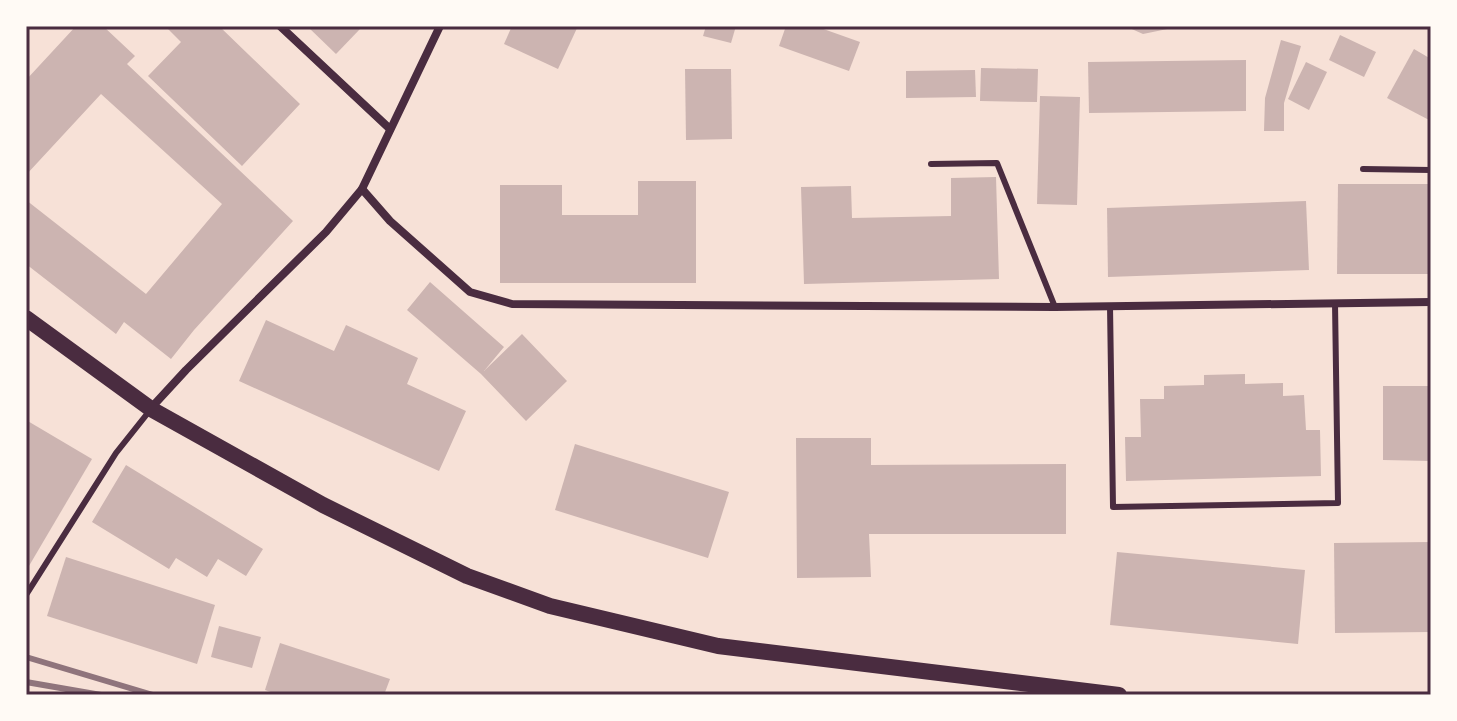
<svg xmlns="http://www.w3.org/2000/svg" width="1457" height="721" font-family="'Golos Text',sans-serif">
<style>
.building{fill:#ccb4b1}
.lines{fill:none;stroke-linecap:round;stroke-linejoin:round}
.service{stroke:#4a2c40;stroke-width:6}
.minor{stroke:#4a2c40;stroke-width:8}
.secondary{stroke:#4a2c40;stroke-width:16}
.rail{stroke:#8f747c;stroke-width:6}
.neatline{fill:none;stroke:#4a2c40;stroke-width:3}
</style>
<rect width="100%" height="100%" fill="#f7e1d7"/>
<g class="building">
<polygon points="76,26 103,26 135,56 127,64 293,221 194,330 171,359 124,322 116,334 26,264 26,200 146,294 222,204 101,94 26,175 26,80"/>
<polygon points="165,26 219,26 300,104 242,166 148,76 181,42"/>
<polygon points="307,26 357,26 360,29 336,54"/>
<polygon points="512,26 578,26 558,69 504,44"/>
<polygon points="706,26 736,26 731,43 703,36"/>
<polygon points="786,26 815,26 860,42 849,71 779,46"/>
<polygon points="1125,26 1177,26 1177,27 1143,34"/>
<polygon points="1340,35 1376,52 1364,77 1329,60"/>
<polygon points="1281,40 1301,46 1284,103 1284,131 1264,131 1265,98"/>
<polygon points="1414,49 1431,59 1431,121 1387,98"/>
<polygon points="1246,60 1246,111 1089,113 1088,62"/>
<polygon points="1306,62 1327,72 1309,110 1288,99"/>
<polygon points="981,68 1038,69 1037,102 980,101"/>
<polygon points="685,69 731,69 732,139 686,140"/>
<polygon points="975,70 976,97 906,98 906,71"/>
<polygon points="1040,96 1080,97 1077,205 1037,204"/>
<polygon points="996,177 999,279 804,284 801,187 851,186 852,218 951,216 951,178"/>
<polygon points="638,181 696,181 696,283 500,283 500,185 562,185 562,215 638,215"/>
<polygon points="1338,184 1431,184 1431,274 1337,274"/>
<polygon points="1306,201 1309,270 1108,277 1107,208"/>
<polygon points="430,282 504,347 484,371 522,334 567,381 526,421 481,374 407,310"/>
<polygon points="266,320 334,351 346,325 418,358 407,384 466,411 439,471 239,381"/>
<polygon points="1245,374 1245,384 1283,383 1283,396 1304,395 1306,430 1320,430 1321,476 1126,481 1125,437 1141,437 1140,399 1164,399 1164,386 1204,385 1204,375"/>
<polygon points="1383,386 1431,386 1431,461 1383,460"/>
<polygon points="26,420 92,459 26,571"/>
<polygon points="796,438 871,438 871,465 1066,464 1066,534 869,534 871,577 797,578"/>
<polygon points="575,444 729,492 708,558 555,510"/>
<polygon points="126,465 263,549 246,576 218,559 207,577 176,558 169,569 92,522"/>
<polygon points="1431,542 1431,632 1335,633 1334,543"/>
<polygon points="1117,552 1305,570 1298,644 1110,625"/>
<polygon points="66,557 215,605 197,664 47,616"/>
<polygon points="219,626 261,637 252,668 211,657"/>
<polygon points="280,643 390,679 384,695 279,695 265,690"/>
</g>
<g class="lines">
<g class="service">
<polyline points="931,164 997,163 1055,307"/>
<polyline points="1363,169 1431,170"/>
<polyline points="1110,306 1113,507 1338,503 1335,303"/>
<polyline points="26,595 116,453 151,409"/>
</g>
<g class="minor">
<polyline points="280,26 390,129"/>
<polyline points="362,189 390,221 470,292 512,304 1055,307 1431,302"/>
<polyline points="151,408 186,370 326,232 362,189 440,26"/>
</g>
<polyline class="secondary" points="26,318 151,409 323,505 467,576 550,606 718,646 1119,695"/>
<g class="rail">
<polyline points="26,657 153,695"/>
<polyline points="26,682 101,695"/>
</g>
</g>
<rect width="1457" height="721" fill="none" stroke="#fffaf5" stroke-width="56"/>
<rect x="28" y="28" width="1401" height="665" class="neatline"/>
</svg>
